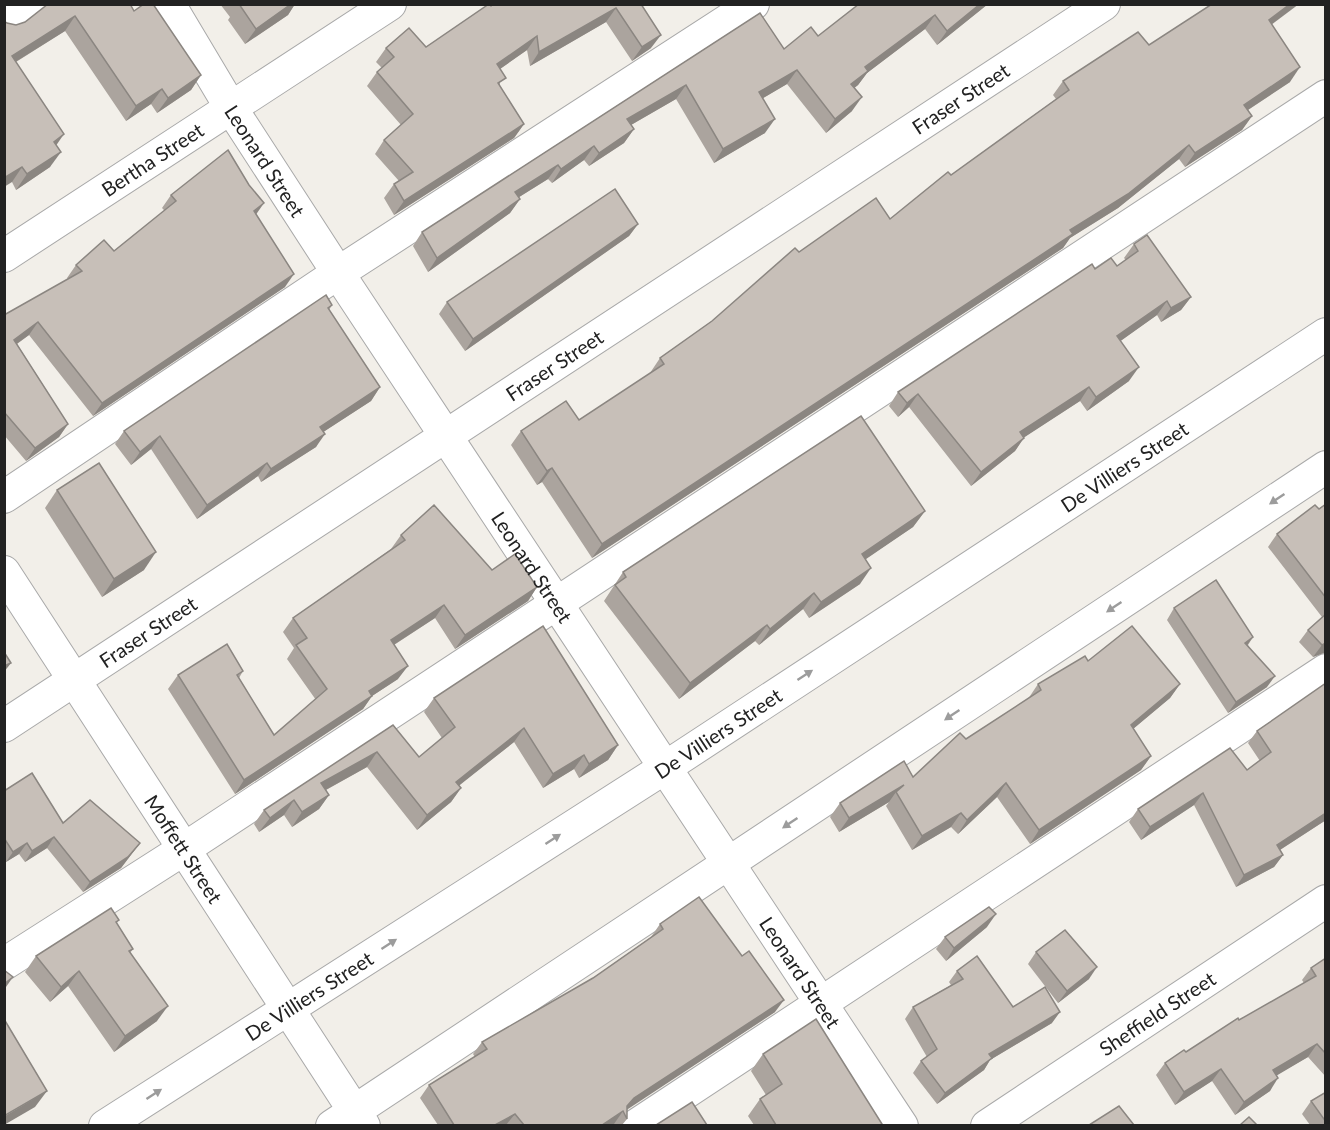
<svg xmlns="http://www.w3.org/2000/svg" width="1330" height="1130" font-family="Lato,sans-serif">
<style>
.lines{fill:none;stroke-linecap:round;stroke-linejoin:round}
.minor-casing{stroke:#a9a9a9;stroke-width:34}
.minor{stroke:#fff;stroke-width:32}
.wall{fill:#aba49e}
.shaded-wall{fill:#8b8681}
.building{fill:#c7bfb8;stroke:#8b8681;stroke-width:1.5}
.oneway{fill:#9c9c9c}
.labels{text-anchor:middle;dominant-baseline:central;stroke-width:5;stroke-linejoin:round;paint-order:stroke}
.street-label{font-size:20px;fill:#222;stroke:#fff}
</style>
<rect width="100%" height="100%" fill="#f2efe9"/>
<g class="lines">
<defs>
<g id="minor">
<path id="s1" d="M169 4 231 108 338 273 902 1126"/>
<polyline points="4,22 31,4"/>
<path id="s2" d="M4 256 390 4"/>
<polyline points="4,497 338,273 753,4"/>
<path id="s3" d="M4 572 364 1126"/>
<path id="s4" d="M4 726 1104 4"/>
<polyline points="4,964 184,849 1326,96"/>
<path id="s5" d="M105 1126 666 767 1326 334"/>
<polyline points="332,1126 1326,467"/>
<polyline points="635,1126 1326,670"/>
<path id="s6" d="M987 1126 1326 901"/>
</g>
</defs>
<use href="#minor" class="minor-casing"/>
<use href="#minor" class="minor"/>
</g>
<g class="wall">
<polygon points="48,4 134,11 201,75 191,90 157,113 151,104 126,121 65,31 16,62 56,145 50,167 16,190 12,182 7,23 16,25 25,22"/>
<polygon points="220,4 295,4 288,15 245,44 228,20 230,17"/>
<polygon points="641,4 651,48 632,61 606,22 530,66 527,50 500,69 500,86 524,124 514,138 394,215 384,198 394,184 399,181 375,154 384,140 401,125 367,86 377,72 382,68 376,62 386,48 426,47 491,6"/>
<polygon points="859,4 988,4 937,45 925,29 867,73 858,85 854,88 852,111 826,133 787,84 763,98 765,133 714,163 676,99 631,125 634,129 624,143 589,166 584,160 552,183 548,179 519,197 520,199 510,213 428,272 413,246 422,232 760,13 784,49 818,36"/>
<polygon points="1272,25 1290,82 1248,110 1252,116 1242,130 1185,167 1179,159 1118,208 1070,238 1063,248 592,558 542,482 537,485 511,445 521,431 579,420 651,373 650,373 660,358 712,321 799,252 890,219 1056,99 1053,95 1063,81 1149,45"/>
<polygon points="171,195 256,214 285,287 93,416 29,335 17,344 68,424 59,437 26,461 4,435 4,315 68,279 67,278 76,265 114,251 165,211 162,208"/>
<polygon points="638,224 629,236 465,351 439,314 447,302"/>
<polygon points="1134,244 1191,297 1181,310 1161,322 1157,315 1120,341 1129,381 1087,411 1080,401 1024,437 1015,451 971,486 909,407 898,417 889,406 898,392 1095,269 1117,266 1126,260 1124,258"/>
<polygon points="332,305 329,310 380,387 371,401 323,432 316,447 261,482 258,476 197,519 151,449 131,465 115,444 124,431"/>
<polygon points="57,490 144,570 102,597 45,508"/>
<polygon points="1326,504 1326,652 1313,657 1299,642 1308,630 1322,617 1268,547 1277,534"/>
<polygon points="925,511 913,527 865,559 860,584 809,618 803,609 759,645 755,641 679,699 604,601 623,572"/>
<polygon points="401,535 537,587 528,601 455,649 435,618 394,645 398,679 372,696 363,709 235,794 168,689 178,675 243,671 239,678 274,735 316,700 287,659 294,648 283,632 293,618 391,549"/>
<polygon points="1174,608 1253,637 1248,645 1267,687 1228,713 1167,620"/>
<polygon points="1088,661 1180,684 1170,698 1133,729 1151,756 1141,770 1030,844 997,797 958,834 951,827 912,850 886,806 889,802 839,832 830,817 840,803 913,777 1028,699 1038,684"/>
<polygon points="1326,683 1326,820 1280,850 1283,855 1274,867 1236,887 1194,805 1141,840 1129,822 1138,809 1247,770 1260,761 1248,743 1257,731"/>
<polygon points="434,698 618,745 608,760 579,778 574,769 543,788 514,742 459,785 461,788 451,802 417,830 367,767 326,790 329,795 319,809 292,827 284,815 259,832 254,824 264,810 393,725 419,757 442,738 424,712"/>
<polygon points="4,791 63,823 140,843 121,868 83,892 47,848 25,862 19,854 6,862 4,860"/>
<polygon points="119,920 116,924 133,949 130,953 157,1021 114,1052 68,986 50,1002 25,972 36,956"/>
<polygon points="660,924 775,1012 627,1109 627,1119 622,1125 615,1125 614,1124 611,1125 438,1125 420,1098 429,1085 475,1057 473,1054 482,1042 593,978 651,937"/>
<polygon points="987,927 946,961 936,949 945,937"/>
<polygon points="1036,952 1089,979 1058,1003 1028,964"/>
<polygon points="1326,958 1326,1077 1308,1057 1276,1075 1270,1091 1235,1115 1212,1081 1175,1105 1156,1075 1165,1063 1186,1052 1239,1020 1304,983 1302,980 1311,968"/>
<polygon points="957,971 1013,1007 1052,1023 990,1060 984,1070 937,1104 913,1073 921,1061 927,1057 905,1019 913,1007 951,985 949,982"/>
<polygon points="763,1054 882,1124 881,1125 754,1125 748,1116 760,1099 766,1095 751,1071"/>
<polygon points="1326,1092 1326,1125 1310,1125 1302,1114 1311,1101"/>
</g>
<g class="shaded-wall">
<polygon points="291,4 295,4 288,15 245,44 256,29"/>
<polygon points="980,4 988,4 937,45 947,31"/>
<polygon points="1290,4 1299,4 1259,34 1269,20"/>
<polygon points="616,8 606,22 530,66 539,52"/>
<polygon points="935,15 925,29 867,73 858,85 842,98 851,84 865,67"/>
<polygon points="75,16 65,31 4,69 12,56"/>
<polygon points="661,35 651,48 632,61 642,47"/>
<polygon points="537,36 527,50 487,78 497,64"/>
<polygon points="1300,67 1290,82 1234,119 1244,105"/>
<polygon points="797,70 787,84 750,106 759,92"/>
<polygon points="201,75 191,90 157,113 168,98"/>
<polygon points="686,85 676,99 617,133 627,119"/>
<polygon points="162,89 151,104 126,121 136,106"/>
<polygon points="862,97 852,111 826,133 835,119"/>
<polygon points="1252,116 1242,130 1185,167 1195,153"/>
<polygon points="775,119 765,133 714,163 723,149"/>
<polygon points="524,124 514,138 394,215 404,201"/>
<polygon points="634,129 624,143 589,166 599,153"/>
<polygon points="64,134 53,150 54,142"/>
<polygon points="1189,145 1179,159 1118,208 1070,238 1063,248 592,558 602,544 1070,230"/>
<polygon points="594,146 584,160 552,183 561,169"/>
<polygon points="61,152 50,167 16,190 27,174"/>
<polygon points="558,165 548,179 505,206 515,192"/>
<polygon points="22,167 12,182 4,187 4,178"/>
<polygon points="520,199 510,213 428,272 437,258"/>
<polygon points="264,203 255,216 254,211"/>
<polygon points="638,224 629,236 465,351 473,339"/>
<polygon points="294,274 285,287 93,416 102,403"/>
<polygon points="1191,297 1181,310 1161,322 1171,308"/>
<polygon points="1167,301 1157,315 1108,350 1117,336"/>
<polygon points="38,322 29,335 5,352 14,340"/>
<polygon points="1139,367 1129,381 1087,411 1096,397"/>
<polygon points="380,387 371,401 311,440 320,427"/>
<polygon points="1089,387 1080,401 1011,446 1020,432"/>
<polygon points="918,394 909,407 898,417 907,403"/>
<polygon points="68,424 59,437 26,461 35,448"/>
<polygon points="325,434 316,447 261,482 271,469"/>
<polygon points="160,436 151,449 131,465 140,452"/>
<polygon points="1024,438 1015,451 971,486 981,472"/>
<polygon points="267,463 258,476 197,519 207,505"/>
<polygon points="552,468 542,482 537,485 547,471"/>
<polygon points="925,511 913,527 850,570 862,554"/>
<polygon points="156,552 144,570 102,597 114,579"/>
<polygon points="871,568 860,584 809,618 821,602"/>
<polygon points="537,587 528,601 455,649 465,635"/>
<polygon points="814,593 803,609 759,645 770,629"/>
<polygon points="444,605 435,618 381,653 391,640"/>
<polygon points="767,625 755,641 679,699 690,683"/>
<polygon points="1253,637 1245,648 1245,643"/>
<polygon points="1326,643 1326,652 1313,657 1322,645"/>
<polygon points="11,663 4,672 4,666"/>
<polygon points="408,666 398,679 372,696 363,709 235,794 244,780 369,691"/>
<polygon points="1275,676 1267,687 1228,713 1236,702"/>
<polygon points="1180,684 1170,698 1121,739 1131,725"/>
<polygon points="524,728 514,742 446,796 456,782"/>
<polygon points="618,745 608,760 579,778 589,764"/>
<polygon points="377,752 367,767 311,798 321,783"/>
<polygon points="584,755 574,769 543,788 553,774"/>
<polygon points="1151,756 1141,770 1030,844 1039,830"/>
<polygon points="1006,783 997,797 958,834 967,820"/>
<polygon points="904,785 896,792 889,802 839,832 849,818"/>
<polygon points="461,788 451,802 417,830 427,815"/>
<polygon points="1203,793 1194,805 1141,840 1150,827"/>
<polygon points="329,795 319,809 292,827 302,812"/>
<polygon points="294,800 284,815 259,832 270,818"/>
<polygon points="961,813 951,827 912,850 922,836"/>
<polygon points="1326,813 1326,820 1269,857 1277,845"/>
<polygon points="54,837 47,848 25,862 32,851"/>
<polygon points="27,843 19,854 6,862 13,852"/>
<polygon points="140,843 121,868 83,892 90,882"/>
<polygon points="1283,855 1274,867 1236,887 1244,875"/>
<polygon points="996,914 987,927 946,961 954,948"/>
<polygon points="1097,967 1089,979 1058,1003 1067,991"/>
<polygon points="79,971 68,986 50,1002 61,987"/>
<polygon points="13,977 6,987 4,988 4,984"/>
<polygon points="784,1000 775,1012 625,1111 627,1106 634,1098"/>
<polygon points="168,1006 157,1021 114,1052 125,1036"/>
<polygon points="1060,1012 1052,1023 990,1060 984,1070 937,1104 945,1093 989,1054"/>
<polygon points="1317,1044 1308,1057 1264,1083 1273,1070"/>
<polygon points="1221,1069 1212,1081 1175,1105 1184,1092"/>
<polygon points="1278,1078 1270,1091 1235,1115 1244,1102"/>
<polygon points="47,1091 35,1107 4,1125 5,1116"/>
<polygon points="623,1111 614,1124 611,1125 602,1125"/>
<polygon points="515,1114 506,1125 495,1125"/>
</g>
<g class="building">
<polygon points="48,4 130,4 134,11 144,4 153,4 201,75 168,98 162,89 136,106 75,16 12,56 64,134 54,142 61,152 27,174 22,167 4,178 4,21 7,23 16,25 25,22"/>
<polygon points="239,4 291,4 256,29"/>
<polygon points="489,4 491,6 493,4 641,4 661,35 642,47 616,8 539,52 537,36 497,64 506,78 498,83 524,124 404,201 394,184 413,172 384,140 413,114 377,72 394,57 386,48 409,28 426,47"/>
<polygon points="859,4 980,4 947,31 935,15 865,67 868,71 851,84 862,97 835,119 797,70 759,92 775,119 723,149 686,85 627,119 634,129 599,153 594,146 561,169 558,165 515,192 520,199 437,258 422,232 760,13 784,49 811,27 818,36"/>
<polygon points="1212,4 1290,4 1269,20 1300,67 1244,105 1252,116 1195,153 1189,145 1128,194 1070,230 1073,234 602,544 552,468 547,471 521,431 566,401 579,420 664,364 660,358 712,321 795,248 799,252 876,198 890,219 948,172 951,175 1069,90 1063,81 1138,32 1149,45"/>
<polygon points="228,150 249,185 264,203 254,211 294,274 102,403 38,322 14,340 68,424 35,448 4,412 4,315 82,271 76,265 104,240 114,251 176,201 171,195"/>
<polygon points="615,189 638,224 473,339 447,302"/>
<polygon points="1147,235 1191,297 1171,308 1167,301 1117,336 1139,367 1096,397 1089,387 1020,432 1024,438 981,472 918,394 907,403 898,392 1092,264 1095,269 1111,258 1117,266 1138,251 1134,244"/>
<polygon points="326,295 332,305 328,308 380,387 320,427 325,434 271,469 267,463 207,505 160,436 140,452 124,431"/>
<polygon points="861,416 925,511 862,554 871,568 821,602 814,593 770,629 767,625 690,683 615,585 626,577 623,572"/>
<polygon points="99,463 156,552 114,579 57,490"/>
<polygon points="1326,504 1326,598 1277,534 1315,505 1319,509"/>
<polygon points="434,505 492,570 515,554 537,587 465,635 444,605 391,640 408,666 369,691 372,696 244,780 178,675 227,644 243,671 237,675 274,735 327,689 296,645 307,638 293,618 405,540 401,535"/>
<polygon points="1216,580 1253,637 1245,643 1275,676 1236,702 1174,608"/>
<polygon points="1326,614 1326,643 1322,645 1308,630"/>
<polygon points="543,626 618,745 589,764 584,755 553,774 524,728 456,782 461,788 427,815 377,752 321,783 329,795 302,812 294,800 270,818 264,810 393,725 419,757 455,727 434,698"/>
<polygon points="1132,626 1180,684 1131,725 1151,756 1039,830 1006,783 967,820 961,813 922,836 896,792 904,785 849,818 840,803 904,761 913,777 960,733 966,739 1041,690 1038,684 1085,656 1088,661"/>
<polygon points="4,652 11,663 4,666"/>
<polygon points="1326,683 1326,813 1277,845 1283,855 1244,875 1203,793 1150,827 1138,809 1230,748 1247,770 1271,752 1257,731"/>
<polygon points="32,773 63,823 90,800 140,843 128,857 90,882 54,837 32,851 27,843 13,852 4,838 4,791"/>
<polygon points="699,897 742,956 749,951 784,1000 634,1098 627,1106 627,1119 623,1111 602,1125 524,1125 515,1114 495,1125 454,1125 429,1085 487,1049 482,1042 593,978 663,929 660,924"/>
<polygon points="989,907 996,914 954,948 945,937"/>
<polygon points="111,908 119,920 116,922 133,949 129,951 168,1006 125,1036 79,971 61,987 36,956"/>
<polygon points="1065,930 1097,967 1067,991 1036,952"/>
<polygon points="977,956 1013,1007 1045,987 1060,1012 989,1054 992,1058 945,1093 921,1061 937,1049 913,1007 963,979 957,971"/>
<polygon points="1326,958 1326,1054 1317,1044 1273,1070 1278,1078 1244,1102 1221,1069 1184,1092 1165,1063 1184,1050 1186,1052 1238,1018 1239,1020 1316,976 1311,968"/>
<polygon points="4,970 13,977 4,984"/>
<polygon points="4,1019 47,1091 4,1116"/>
<polygon points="816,1019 882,1124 880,1125 776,1125 760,1099 782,1084 763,1054"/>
<polygon points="1326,1092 1326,1122 1311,1101"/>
<polygon points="692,1102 707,1125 656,1125"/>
<polygon points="1119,1106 1134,1125 1089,1125"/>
<polygon points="1249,1117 1257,1125 1240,1125"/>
</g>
<defs><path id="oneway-solid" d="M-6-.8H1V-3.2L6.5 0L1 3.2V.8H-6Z" transform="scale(1.5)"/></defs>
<g class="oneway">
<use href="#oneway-solid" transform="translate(1277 499) rotate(146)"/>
<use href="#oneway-solid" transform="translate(1114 607) rotate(146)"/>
<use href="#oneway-solid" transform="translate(805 675) rotate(-33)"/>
<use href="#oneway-solid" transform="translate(952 715) rotate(146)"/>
<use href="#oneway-solid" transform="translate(790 823) rotate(146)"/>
<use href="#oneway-solid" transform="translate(553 839) rotate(-33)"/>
<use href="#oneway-solid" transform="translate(389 944) rotate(-33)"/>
<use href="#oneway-solid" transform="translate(154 1094) rotate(-33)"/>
</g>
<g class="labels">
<g class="street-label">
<text stroke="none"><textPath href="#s4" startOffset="1144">Fraser Street</textPath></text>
<text stroke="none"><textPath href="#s2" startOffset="177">Bertha Street</textPath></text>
<text stroke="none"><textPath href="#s1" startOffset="184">Leonard Street</textPath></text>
<text stroke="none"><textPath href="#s4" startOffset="658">Fraser Street</textPath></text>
<text stroke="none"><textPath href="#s5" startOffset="1214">De Villiers Street</textPath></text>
<text stroke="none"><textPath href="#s1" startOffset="670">Leonard Street</textPath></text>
<text stroke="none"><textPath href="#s4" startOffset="172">Fraser Street</textPath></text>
<text stroke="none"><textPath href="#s5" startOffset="728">De Villiers Street</textPath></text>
<text stroke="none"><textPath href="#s3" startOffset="330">Moffett Street</textPath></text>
<text stroke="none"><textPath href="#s1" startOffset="1156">Leonard Street</textPath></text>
<text stroke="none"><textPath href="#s5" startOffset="242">De Villiers Street</textPath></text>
<text stroke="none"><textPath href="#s6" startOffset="204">Sheffield Street</textPath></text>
</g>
</g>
<rect width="1330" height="1130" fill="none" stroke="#222222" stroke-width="12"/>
</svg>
